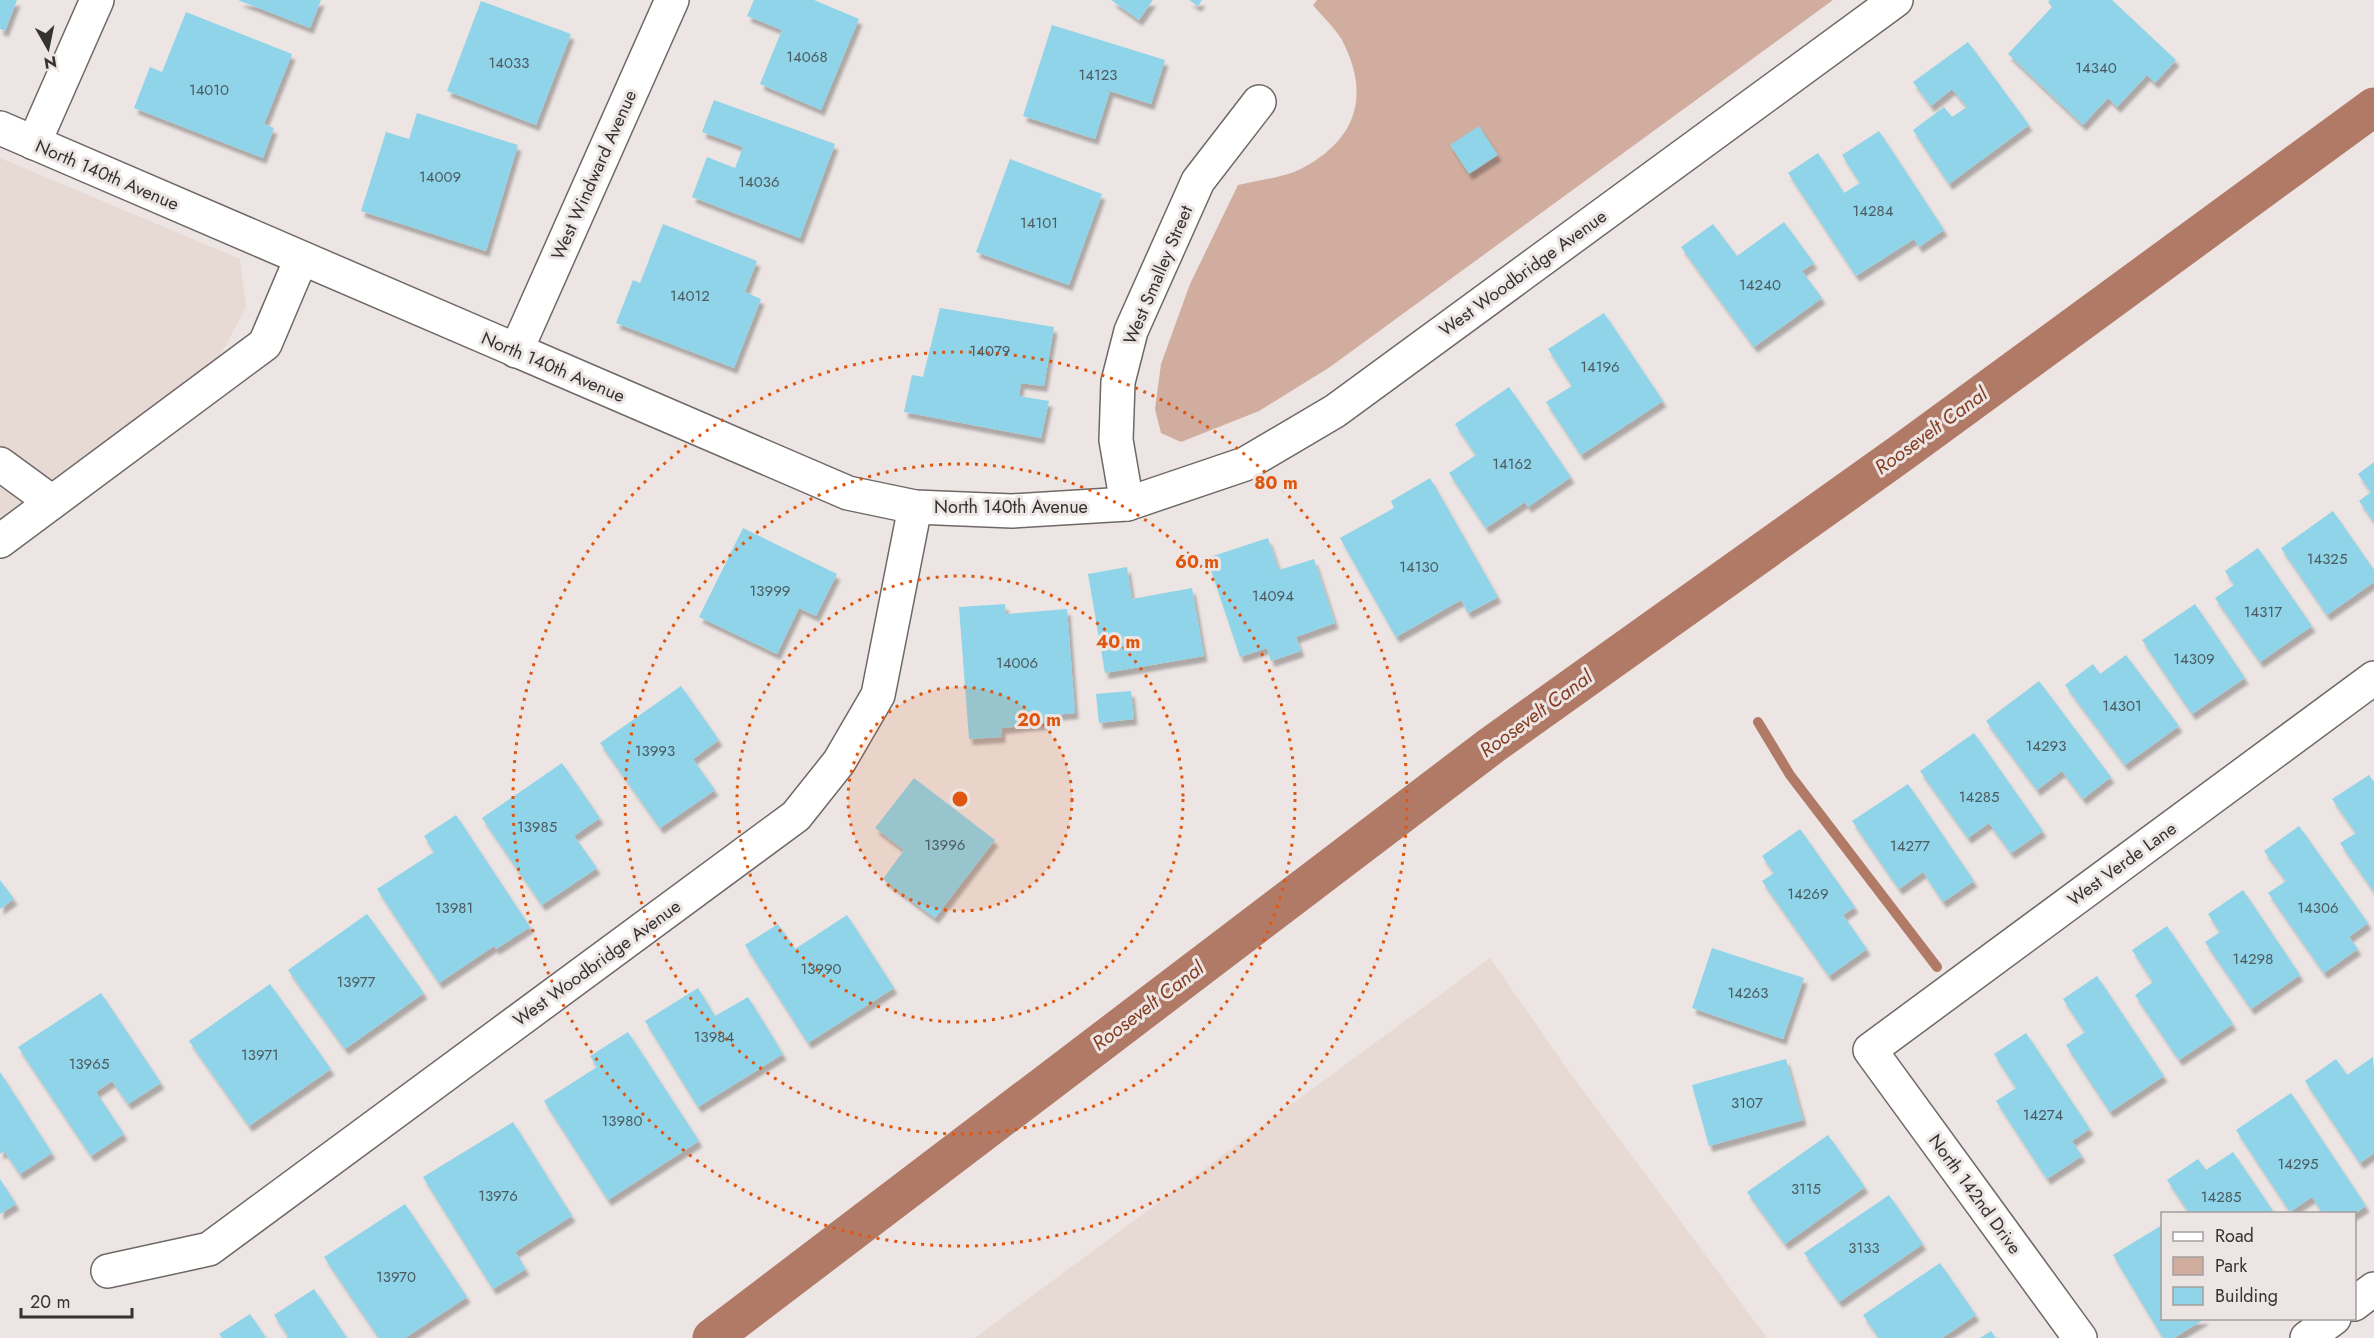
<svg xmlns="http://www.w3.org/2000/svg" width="2374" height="1338" font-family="Jost,sans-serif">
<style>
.built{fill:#e7d9d3}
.green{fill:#d1ad9f}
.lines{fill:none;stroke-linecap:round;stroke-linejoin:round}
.stream{stroke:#b17a66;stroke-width:10}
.canal{stroke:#b17a66;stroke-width:39}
.building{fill:#8fd4e8;filter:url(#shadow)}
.minor-casing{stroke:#6e6866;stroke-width:36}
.minor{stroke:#fff;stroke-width:33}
.ring{fill:none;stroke:#df570e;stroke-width:3;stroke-dasharray:3 6}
.labels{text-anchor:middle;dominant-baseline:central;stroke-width:6;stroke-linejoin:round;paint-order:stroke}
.number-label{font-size:15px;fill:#4c5b60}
.street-label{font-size:18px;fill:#353332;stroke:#ece5e3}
.water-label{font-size:20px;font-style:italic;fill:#833d22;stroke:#ece5e3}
.centre{fill:#df570e;stroke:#ece5e3;stroke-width:3}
.ring-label{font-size:18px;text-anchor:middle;font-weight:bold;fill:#df570e;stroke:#ece5e3;stroke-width:6;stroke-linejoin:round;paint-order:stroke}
</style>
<defs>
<filter id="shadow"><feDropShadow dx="3.5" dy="6" stdDeviation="1.5" flood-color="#0004"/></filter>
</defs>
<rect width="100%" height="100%" fill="#ece5e3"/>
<g class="built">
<polygon points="0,158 240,259 246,307 220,356 0,518"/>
<polygon points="1490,958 1565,1066 1767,1338 975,1338"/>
</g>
<path class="green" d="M1317 0H1833L1330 367 1259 411 1181 442 1161 433 1155 409 1161 364 1190 284 1238 185C1260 180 1289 177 1308 165 1359 135 1369 92 1342 40 1335 28 1322 16 1313 5Z"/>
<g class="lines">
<polyline class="stream" points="1758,722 1790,775 1937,967"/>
<polyline class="canal" points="712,1338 1492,745 1904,451 2374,107"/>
</g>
<g class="building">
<polygon points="0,0 17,0 5,31 0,29"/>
<polygon points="238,0 321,0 310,28"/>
<polygon points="754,0 814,0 859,19 821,110 760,84 782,30 747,16"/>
<polygon points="1111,0 1153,0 1139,20"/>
<polygon points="1189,0 1202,0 1198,6"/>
<polygon points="2050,0 2112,0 2176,60 2155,83 2147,75 2117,107 2108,98 2083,125 2008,54 2052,7 2048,2"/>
<polygon points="481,1 571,34 536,125 447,91"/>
<polygon points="186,12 292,54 264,124 274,128 263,158 134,108 150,67 162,72"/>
<polygon points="1052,25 1165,60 1151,104 1110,91 1095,139 1023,116"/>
<polygon points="1968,42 2029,125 1949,184 1913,130 1944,107 1952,117 1967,107 1952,89 1931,106 1913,82"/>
<polygon points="714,100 835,144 800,238 692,197 707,157 735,168 743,147 702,132"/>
<polygon points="417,113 518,145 486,251 361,211 386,132 409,139"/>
<polygon points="1479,126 1498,155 1469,174 1450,145"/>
<polygon points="1879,131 1944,230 1919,247 1914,239 1856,276 1788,173 1818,153 1844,193 1860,183 1842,155"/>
<polygon points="1010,159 1102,194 1069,285 976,252"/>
<polygon points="1784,222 1814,263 1802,271 1822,298 1754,347 1681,247 1713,224 1737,256"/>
<polygon points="663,224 757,261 745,292 761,299 734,368 616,323 633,280 640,283"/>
<polygon points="940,308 1054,327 1044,386 1021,383 1019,396 1049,401 1041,438 904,412 912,375 923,377"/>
<polygon points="1604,313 1663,401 1581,455 1546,402 1572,386 1548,349"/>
<polygon points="1509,387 1571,477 1528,507 1525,502 1486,528 1449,473 1476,455 1455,424"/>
<polygon points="2374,462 2374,522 2359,501 2371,492 2358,474"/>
<polygon points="1430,478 1498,597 1468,613 1461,600 1396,637 1340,538 1394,508 1391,501"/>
<polygon points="2333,511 2374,570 2374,582 2327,615 2281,548"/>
<polygon points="743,528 837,574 816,616 799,608 777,654 699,617"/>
<polygon points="1268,538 1279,570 1314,559 1335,623 1296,637 1301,651 1271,661 1267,648 1240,657 1207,558"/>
<polygon points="2258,548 2312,626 2260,662 2215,598 2234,585 2225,571"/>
<polygon points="1127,567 1132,599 1192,588 1204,656 1105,673 1088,574"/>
<polygon points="1005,604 1006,614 1067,609 1075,713 1043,716 1044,724 1002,728 1002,737 969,739 959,607"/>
<polygon points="2195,604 2245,678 2192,714 2142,640"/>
<polygon points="2126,655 2179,726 2125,765 2065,685 2093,664 2100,674"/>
<polygon points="2039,681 2111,777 2083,799 2062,771 2037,790 1986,721"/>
<polygon points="681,686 719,740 693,759 715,790 660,828 600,743"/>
<polygon points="1131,691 1134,719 1099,723 1096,694"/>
<polygon points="1974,733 2043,831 2011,853 1989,823 1968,838 1920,771"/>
<polygon points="562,763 600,818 574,836 597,868 542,905 482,818"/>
<polygon points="2369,775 2374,782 2374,892 2340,843 2356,833 2332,799"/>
<polygon points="914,778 995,840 935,918 883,879 904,850 875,828"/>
<polygon points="1908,784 1974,881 1943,902 1923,872 1899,889 1852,821"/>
<polygon points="456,815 530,927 496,949 494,946 439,983 377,889 434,852 424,836"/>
<polygon points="2299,826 2368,923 2349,937 2358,949 2324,973 2268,893 2286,881 2264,851"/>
<polygon points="1800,829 1855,907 1843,915 1867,949 1829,976 1762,881 1774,873 1762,856"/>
<polygon points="0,880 14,899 0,909"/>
<polygon points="2243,890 2300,975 2251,1009 2205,942 2220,932 2208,914"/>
<polygon points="367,914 424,993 345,1049 288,970"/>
<polygon points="847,915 894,988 808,1043 745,945 778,924 795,949"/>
<polygon points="2167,926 2233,1024 2179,1060 2135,995 2153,982 2132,950"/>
<polygon points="1712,948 1804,978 1783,1039 1692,1008"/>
<polygon points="2097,976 2164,1076 2110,1112 2066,1045 2085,1032 2063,999"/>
<polygon points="270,984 331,1069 249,1126 189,1041"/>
<polygon points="698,988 715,1016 748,997 783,1054 698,1107 645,1021"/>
<polygon points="101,993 161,1083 128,1104 112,1081 96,1092 124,1134 91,1156 18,1047"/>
<polygon points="628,1032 699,1141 608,1200 544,1101 597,1067 590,1056"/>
<polygon points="2026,1033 2090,1129 2072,1141 2082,1156 2047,1179 1996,1101 2016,1088 1994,1054"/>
<polygon points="2373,1057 2374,1153 2360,1163 2305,1081 2336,1059 2347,1075"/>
<polygon points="1786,1059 1803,1120 1709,1146 1692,1085"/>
<polygon points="0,1072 52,1153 20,1174 4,1151 0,1154"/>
<polygon points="2291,1093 2366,1206 2354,1214 2323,1214 2312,1197 2290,1212 2236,1130"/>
<polygon points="513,1122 572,1216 515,1252 526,1269 493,1289 423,1177"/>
<polygon points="1828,1135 1865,1187 1785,1244 1747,1192"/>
<polygon points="2233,1152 2275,1214 2190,1214 2167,1180 2198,1159 2206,1170"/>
<polygon points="0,1179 16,1204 0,1214"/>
<polygon points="1889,1195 1923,1244 1839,1302 1804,1253"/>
<polygon points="405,1204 467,1297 405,1338 379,1338 324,1257"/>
<polygon points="2162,1225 2162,1318 2206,1318 2174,1338 2163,1338 2113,1255"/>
<polygon points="1940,1263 1976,1315 1942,1338 1879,1338 1863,1315"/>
<polygon points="314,1289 347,1338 286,1338 288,1336 274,1315"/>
<polygon points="250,1314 266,1338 222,1338 219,1334"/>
<polygon points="1991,1331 1996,1338 1980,1338"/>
</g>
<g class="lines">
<defs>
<g id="minor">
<polyline points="0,128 848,493 915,507 1012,511 1127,504 1245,464 1335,411 1896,0"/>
<polyline points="34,143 97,0"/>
<polyline points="516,351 672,0"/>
<polyline points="0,464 52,502"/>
<polyline points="1127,504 1116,440 1118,382 1131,331 1198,181 1259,102"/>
<polyline points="0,541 265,344 301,259"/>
<polyline points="108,1271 209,1249 796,816 839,762 878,695 915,507"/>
<polyline points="2354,1304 2374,1289"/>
<polyline points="2080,1338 1870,1050 2374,678"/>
<polyline points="2307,1338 2334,1318"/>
</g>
</defs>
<use href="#minor" class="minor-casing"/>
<use href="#minor" class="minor"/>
</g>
<circle cx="960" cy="799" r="112" fill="#df570e" fill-opacity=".12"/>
<g class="ring">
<circle cx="960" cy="799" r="112"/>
<circle cx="960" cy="799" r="223"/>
<circle cx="960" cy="799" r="335"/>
<circle cx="960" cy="799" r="447"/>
</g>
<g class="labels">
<g class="number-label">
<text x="807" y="57">14068</text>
<text x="509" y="63">14033</text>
<text x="2096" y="68">14340</text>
<text x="1098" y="75">14123</text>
<text x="209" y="90">14010</text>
<text x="440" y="177">14009</text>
<text x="759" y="182">14036</text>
<text x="1873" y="211">14284</text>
<text x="1039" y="223">14101</text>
<text x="1760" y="285">14240</text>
<text x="690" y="296">14012</text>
<text x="990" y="351">14079</text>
<text x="1600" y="367">14196</text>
<text x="1512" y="464">14162</text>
<text x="2327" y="559">14325</text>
<text x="1419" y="567">14130</text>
<text x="770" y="591">13999</text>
<text x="1273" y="596">14094</text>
<text x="2263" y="612">14317</text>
<text x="2194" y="659">14309</text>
<text x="1017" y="663">14006</text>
<text x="2122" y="706">14301</text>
<text x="2046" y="746">14293</text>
<text x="655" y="751">13993</text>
<text x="1979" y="797">14285</text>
<text x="537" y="827">13985</text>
<text x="945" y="845">13996</text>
<text x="1910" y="846">14277</text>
<text x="1808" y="894">14269</text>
<text x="454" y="908">13981</text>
<text x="2318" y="908">14306</text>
<text x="2253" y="959">14298</text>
<text x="821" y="969">13990</text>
<text x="356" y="982">13977</text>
<text x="1748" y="993">14263</text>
<text x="714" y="1037">13984</text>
<text x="260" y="1055">13971</text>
<text x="89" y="1064">13965</text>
<text x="1747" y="1103">3107</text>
<text x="2043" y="1115">14274</text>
<text x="622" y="1121">13980</text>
<text x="2298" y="1164">14295</text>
<text x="1806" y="1189">3115</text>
<text x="498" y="1196">13976</text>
<text x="2221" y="1197">14285</text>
<text x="1864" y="1248">3133</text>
<text x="396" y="1277">13970</text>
</g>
<g class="street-label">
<text transform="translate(107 175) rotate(23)">North 140th Avenue</text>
<text transform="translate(594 175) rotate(-66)">West Windward Avenue</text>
<text transform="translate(1523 273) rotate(-36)">West Woodbridge Avenue</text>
<text transform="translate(1158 275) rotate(-67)">West Smalley Street</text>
<text transform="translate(553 367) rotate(23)">North 140th Avenue</text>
<text x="1011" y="507">North 140th Avenue</text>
<text transform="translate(2122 864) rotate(-36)">West Verde Lane</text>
<text transform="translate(597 963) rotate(-36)">West Woodbridge Avenue</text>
<text transform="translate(1975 1194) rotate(54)">North 142nd Drive</text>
</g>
<g class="water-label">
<text transform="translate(1931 431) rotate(-36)">Roosevelt Canal</text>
<text transform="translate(1536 714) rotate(-36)">Roosevelt Canal</text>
<text transform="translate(1148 1006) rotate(-37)">Roosevelt Canal</text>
</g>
</g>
<circle cx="960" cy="799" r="9" class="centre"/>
<g class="ring-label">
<text x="1276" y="489">80 m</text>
<text x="1197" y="568">60 m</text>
<text x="1118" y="648">40 m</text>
<text x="1039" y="726">20 m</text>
</g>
<rect x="2161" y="1212" width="195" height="108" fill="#ece5e3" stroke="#a39e9c" stroke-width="1.5"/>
<rect x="2173" y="1232" width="30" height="9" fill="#ffffff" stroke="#a39e9c" stroke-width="1.5"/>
<text x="2215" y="1242" font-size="18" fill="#353332">Road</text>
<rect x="2173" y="1257" width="30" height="18" fill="#d1ad9f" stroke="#a39e9c" stroke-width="1.5"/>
<text x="2215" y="1272" font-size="18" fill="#353332">Park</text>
<rect x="2173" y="1287" width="30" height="18" fill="#8fd4e8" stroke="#a39e9c" stroke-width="1.5"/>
<text x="2215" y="1302" font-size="18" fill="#353332">Building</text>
<g transform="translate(48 48) rotate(171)" stroke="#ece5e3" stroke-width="4.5" paint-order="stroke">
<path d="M0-4.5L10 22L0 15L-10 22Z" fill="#353332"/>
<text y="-9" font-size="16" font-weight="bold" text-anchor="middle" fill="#353332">N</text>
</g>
<path d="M21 1308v9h111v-9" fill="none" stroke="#353332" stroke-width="3"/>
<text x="30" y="1308" font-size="18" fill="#353332" stroke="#ece5e3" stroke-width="4.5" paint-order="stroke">20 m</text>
</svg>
